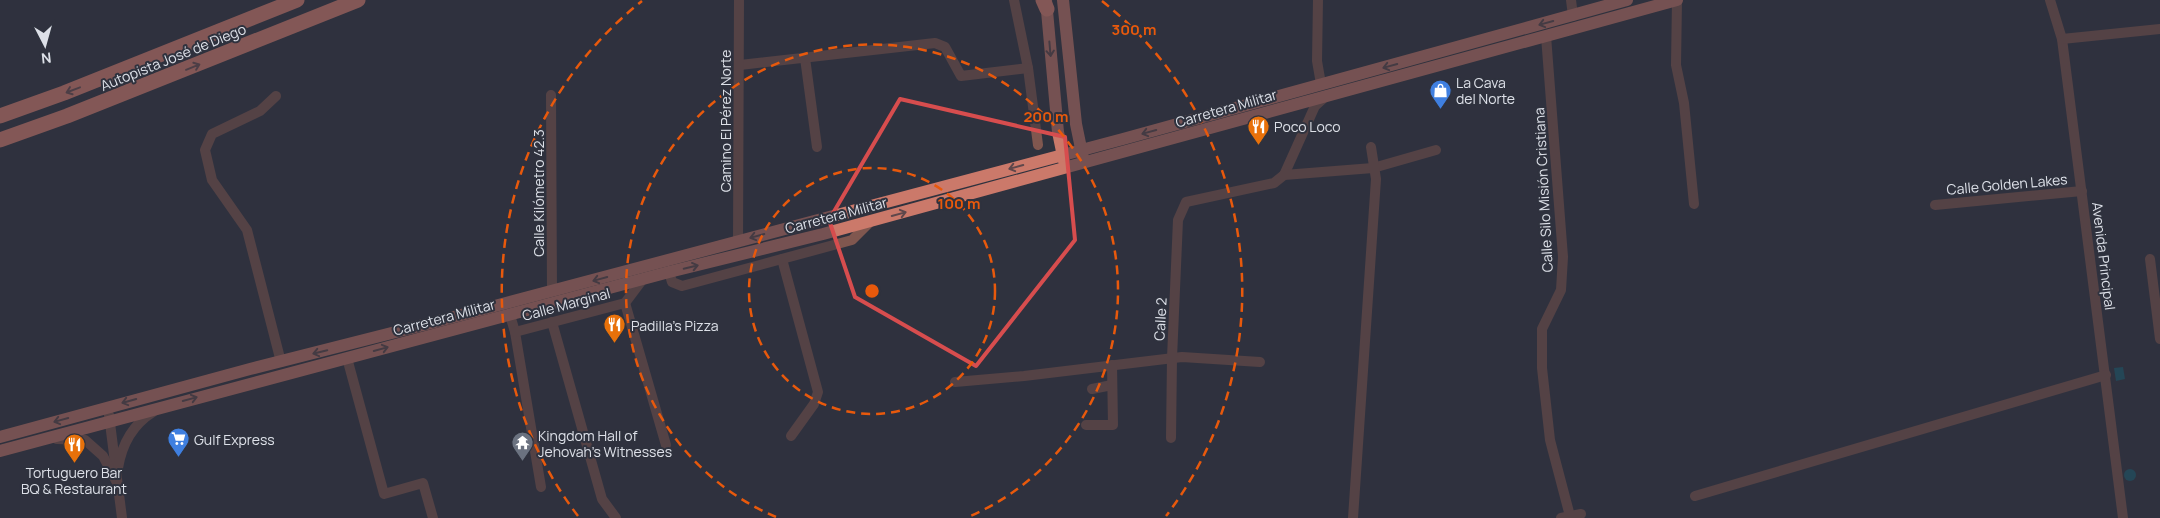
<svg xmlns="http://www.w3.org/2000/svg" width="2160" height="518" font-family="Manrope,sans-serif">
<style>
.water{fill:#175f73}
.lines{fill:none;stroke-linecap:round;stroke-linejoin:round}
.minor{stroke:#80574f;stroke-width:10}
.major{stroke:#cb796a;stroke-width:12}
.highway{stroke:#e88674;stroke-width:15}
.oneway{stroke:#5e474b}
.oneway2{stroke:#704f51}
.marked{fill:none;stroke:#d74d4e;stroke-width:4;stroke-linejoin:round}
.ring{fill:none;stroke:#e8590c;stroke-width:2.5;stroke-dasharray:9 6}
.labels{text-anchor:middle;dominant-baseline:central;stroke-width:4;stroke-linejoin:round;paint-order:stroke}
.street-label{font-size:14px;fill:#dde0e8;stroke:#2f323e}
.poi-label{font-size:14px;fill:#dde0e8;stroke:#2f323e;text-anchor:start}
.centre{fill:#e8590c;stroke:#2f323e;stroke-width:2.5}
.ring-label{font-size:15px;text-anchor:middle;font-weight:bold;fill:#e8590c;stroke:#2f323e;stroke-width:4;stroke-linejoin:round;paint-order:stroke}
</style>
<rect width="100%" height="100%" fill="#2f323e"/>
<g class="water">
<polygon points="2123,367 2125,379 2116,381 2114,368"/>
<circle cx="2130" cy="475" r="6"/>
</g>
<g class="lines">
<g class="minor">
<polyline points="1014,0 1028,68 1038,145"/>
<polyline points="1318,0 1317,61 1321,84"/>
<polyline points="1571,0 1573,16"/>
<polyline points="1677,0 1676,65 1684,103 1694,204"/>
<polyline points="2050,0 2062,39 2123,518"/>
<polyline points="1546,36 1563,257 1561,290 1542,329 1542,368 1550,440 1570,516"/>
<polyline points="2062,39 2160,29"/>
<polyline points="805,58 817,147"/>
<polyline points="740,65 935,43 945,47 961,76 1028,68"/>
<polyline points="551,95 552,291"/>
<polyline points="276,96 260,111 212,134 205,150 212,180 247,230 281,362"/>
<polyline points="1284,175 1315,106 1325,97"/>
<polyline points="1935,205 2082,191"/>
<polyline points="738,242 739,0"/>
<polyline points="782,259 818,392 814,404 791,436"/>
<polyline points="2150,259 2160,339"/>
<polyline points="669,272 672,282 682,286 852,240 870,222"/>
<polyline points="625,303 666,445"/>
<polyline points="510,315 515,332 541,487"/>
<polyline points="552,322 602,499 616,518"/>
<polyline points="515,332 625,303 643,279"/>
<polyline points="347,358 384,494 423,483 433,518"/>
<polyline points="955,382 1024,376 1182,357 1260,362"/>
<polyline points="1092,389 1112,385"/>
<polyline points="109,415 122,518"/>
<polyline points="1086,425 1113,425 1112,365"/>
<polyline points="1171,438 1172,358 1178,220 1186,202 1274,183 1284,175 1373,168 1436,150"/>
<polyline points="57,439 85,440 103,456 116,481"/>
<path d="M118 468C122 444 132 425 153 412"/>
<polyline points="1695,496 2106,375"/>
<polyline points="1353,518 1376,179 1371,147"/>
<polyline points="1561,518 1581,514"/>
</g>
<g class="major">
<polyline points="1046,0 1058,132 1064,161"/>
<polyline points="1063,0 1076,124 1083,158"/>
<polyline points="0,437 250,369 435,322 1123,139 1627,0"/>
<polyline points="0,451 669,272 823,234 1677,0"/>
</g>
<g class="highway">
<polyline points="1043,0 1047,9"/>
<polyline points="0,116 64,93 297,0"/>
<polyline points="0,140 67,116 358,0"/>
</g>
</g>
<defs><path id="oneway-shaft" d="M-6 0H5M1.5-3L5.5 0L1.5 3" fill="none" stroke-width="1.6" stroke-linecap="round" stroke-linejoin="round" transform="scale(1.25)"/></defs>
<g class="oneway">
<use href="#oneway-shaft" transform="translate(1546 23) rotate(165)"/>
<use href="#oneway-shaft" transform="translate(1050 49) rotate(85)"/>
<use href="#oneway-shaft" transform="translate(1390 66) rotate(165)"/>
<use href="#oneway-shaft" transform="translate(1149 132) rotate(165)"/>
<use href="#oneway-shaft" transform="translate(1016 167) rotate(165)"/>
<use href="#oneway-shaft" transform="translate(899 214) rotate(-15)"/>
<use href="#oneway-shaft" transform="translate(757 236) rotate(165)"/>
<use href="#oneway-shaft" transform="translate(691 267) rotate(-13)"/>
<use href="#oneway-shaft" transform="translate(600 279) rotate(165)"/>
<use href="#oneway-shaft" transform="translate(381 349) rotate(-15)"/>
<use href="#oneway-shaft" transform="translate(320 352) rotate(166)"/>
<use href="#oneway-shaft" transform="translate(190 399) rotate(-15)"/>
<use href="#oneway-shaft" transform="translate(129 401) rotate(164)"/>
<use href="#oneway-shaft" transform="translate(61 420) rotate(165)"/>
</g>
<g class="oneway2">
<use href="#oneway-shaft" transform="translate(193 67) rotate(-22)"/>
<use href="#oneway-shaft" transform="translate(73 90) rotate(159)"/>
</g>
<path d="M0 0H2160V518H0ZM900 99 1065 137 1075 240 976 366 855 297 829 220Z" fill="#2f323e" fill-opacity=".55" fill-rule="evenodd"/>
<path class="marked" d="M900 99 1065 137 1075 240 976 366 855 297 829 220Z"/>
<g class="ring">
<circle cx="872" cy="291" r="123"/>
<path d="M776 517A246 246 0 1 1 968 517"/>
<path d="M578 516A370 370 0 0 1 642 1M1102 1A370 370 0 0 1 1166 516"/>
</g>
<defs>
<symbol id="shop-pin" viewBox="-11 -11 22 30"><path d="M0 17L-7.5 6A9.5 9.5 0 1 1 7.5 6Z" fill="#3f7fe0" stroke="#2f323e"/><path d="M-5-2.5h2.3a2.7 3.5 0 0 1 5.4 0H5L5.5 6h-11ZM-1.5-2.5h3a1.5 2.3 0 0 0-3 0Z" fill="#fff"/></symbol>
<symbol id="restaurant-pin" viewBox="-11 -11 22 30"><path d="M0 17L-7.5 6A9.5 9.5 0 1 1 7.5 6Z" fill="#e8710a" stroke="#2f323e"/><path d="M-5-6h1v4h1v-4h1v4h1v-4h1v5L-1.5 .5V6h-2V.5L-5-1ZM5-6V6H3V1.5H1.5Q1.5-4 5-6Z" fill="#fff"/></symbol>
<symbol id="supermarket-pin" viewBox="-11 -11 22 30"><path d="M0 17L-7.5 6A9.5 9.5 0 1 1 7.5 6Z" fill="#3f7fe0" stroke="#2f323e"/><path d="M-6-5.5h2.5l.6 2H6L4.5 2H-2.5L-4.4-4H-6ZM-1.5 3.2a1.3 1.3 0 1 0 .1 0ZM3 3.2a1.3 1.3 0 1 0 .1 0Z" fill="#fff"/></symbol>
<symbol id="temple-pin" viewBox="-11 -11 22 30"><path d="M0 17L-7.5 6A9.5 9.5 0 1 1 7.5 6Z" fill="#6b7280" stroke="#2f323e"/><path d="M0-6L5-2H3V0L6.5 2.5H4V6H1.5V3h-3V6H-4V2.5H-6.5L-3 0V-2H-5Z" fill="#fff"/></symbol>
</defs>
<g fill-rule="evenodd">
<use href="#shop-pin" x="1428" y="78" width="25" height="34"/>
<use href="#restaurant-pin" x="1246" y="114" width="25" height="34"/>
<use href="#restaurant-pin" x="602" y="312" width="25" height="34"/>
<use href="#supermarket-pin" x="166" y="426" width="25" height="34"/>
<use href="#temple-pin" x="510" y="430" width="25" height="34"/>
<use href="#restaurant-pin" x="62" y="432" width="25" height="34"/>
</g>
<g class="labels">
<g class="street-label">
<text transform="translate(173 57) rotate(-22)">Autopista José de Diego</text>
<text transform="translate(1226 108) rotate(-16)">Carretera Militar</text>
<text transform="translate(725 121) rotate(-90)">Camino El Pérez Norte</text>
<text transform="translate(2007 184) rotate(-5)">Calle Golden Lakes</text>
<text transform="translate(1543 190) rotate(-93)">Calle Silo Misión Cristiana</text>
<text transform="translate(538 193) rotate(-90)">Calle Kilómetro 42.3</text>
<text transform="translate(836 215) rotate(-15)">Carretera Militar</text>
<text transform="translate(2104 256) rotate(83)">Avenida Principal</text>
<text transform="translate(566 304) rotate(-15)">Calle Marginal</text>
<text transform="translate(444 317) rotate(-15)">Carretera Militar</text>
<text transform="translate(1160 319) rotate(-87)">Calle 2</text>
</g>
<g class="poi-label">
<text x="1456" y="82">La Cava<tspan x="1456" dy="16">del Norte</tspan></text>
<text x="1274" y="126">Poco Loco</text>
<text x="631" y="325">Padilla's Pizza</text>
<text x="538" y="435">Kingdom Hall of<tspan x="538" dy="16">Jehovah’s Witnesses</tspan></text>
<text x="194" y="439">Gulf Express</text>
<text x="74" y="472" text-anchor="middle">Tortuguero Bar<tspan x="74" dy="16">BQ &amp; Restaurant</tspan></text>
</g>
</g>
<circle cx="872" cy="291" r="8" class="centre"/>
<g class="ring-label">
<text x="1134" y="35">300 m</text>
<text x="1046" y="122">200 m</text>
<text x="959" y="209">100 m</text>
</g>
<g transform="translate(45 45) rotate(174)" stroke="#2f323e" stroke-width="4" paint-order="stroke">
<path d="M0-4L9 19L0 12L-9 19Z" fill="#dde0e8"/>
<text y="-8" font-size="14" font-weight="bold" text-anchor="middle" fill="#dde0e8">N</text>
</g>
</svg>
